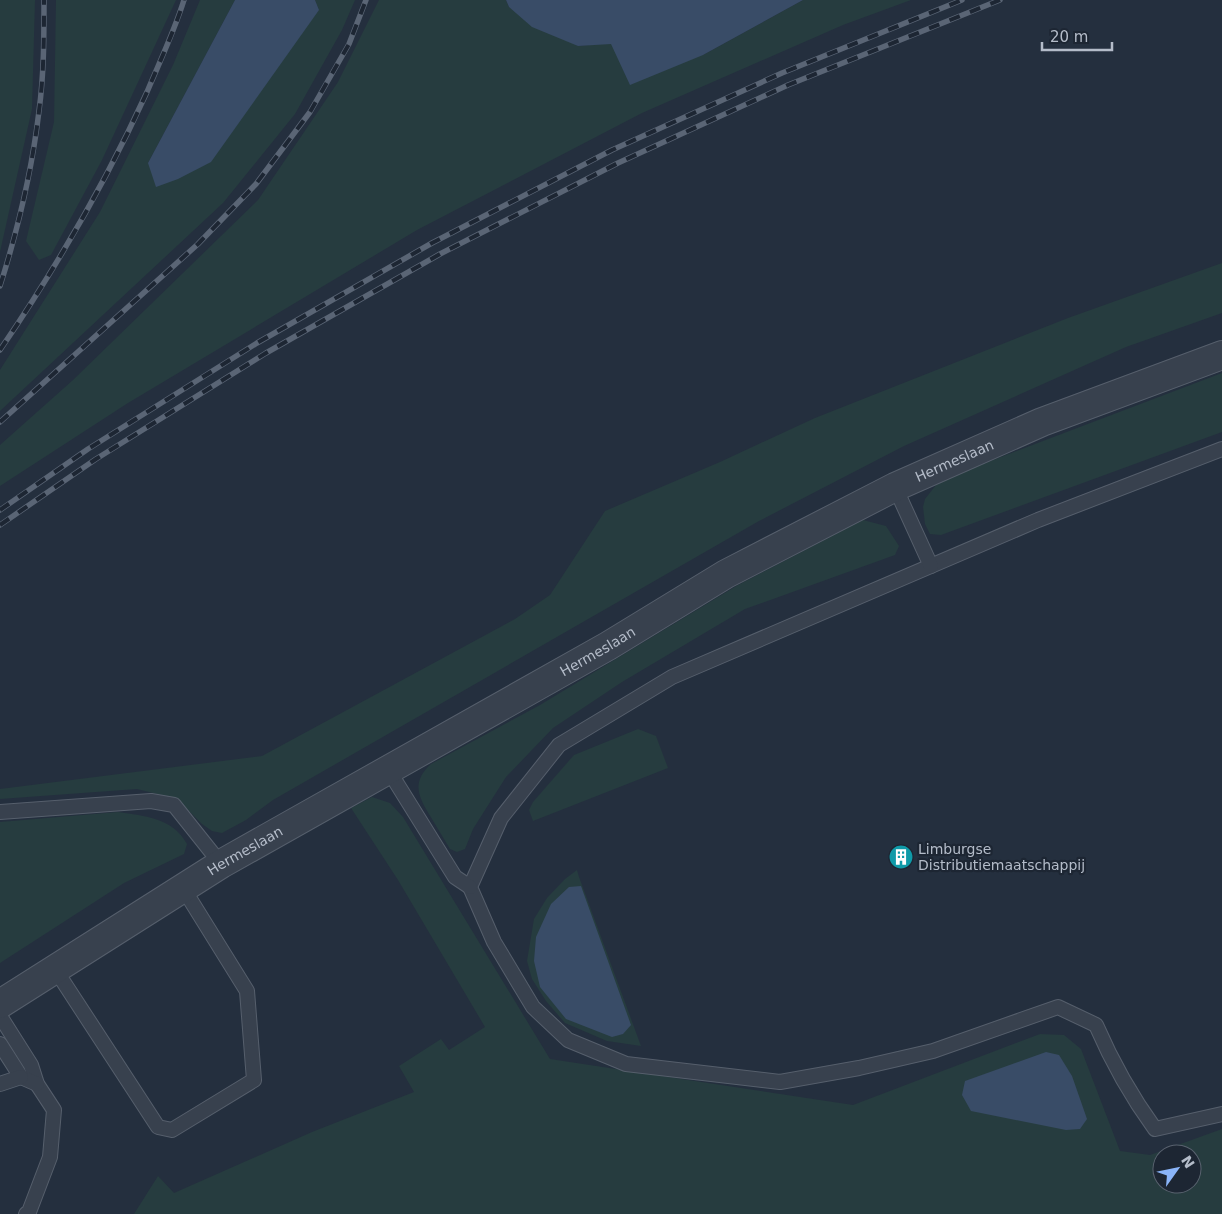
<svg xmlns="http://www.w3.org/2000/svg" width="1222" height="1214" font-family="'DejaVu Sans',sans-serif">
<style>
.green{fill:#263c3f;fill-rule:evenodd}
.water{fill:#394c67}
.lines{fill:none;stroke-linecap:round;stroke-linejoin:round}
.service-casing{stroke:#565f6c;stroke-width:16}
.tertiary-casing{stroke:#565f6c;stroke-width:30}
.service{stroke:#38414e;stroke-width:14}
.tertiary{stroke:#38414e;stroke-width:28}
.rail-casing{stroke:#5a6575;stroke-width:5.5}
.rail{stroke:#1d2633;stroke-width:4;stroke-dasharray:11;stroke-linecap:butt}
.labels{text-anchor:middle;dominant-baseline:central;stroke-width:4.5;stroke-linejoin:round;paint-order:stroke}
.street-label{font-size:14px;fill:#b4bcc9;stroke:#1d2633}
.poi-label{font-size:14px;fill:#b4bcc9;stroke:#1d2633;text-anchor:start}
</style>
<rect width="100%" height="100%" fill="#242f3e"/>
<g class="green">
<polygon points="0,0 35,0 32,109 0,252"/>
<polygon points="56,0 176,0 102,160 51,255 39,260 26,241 54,122"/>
<polygon points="200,0 235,0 148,163 319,10 315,0 355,0 342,30 295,114 223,203 0,411 0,370 100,212 173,65"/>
<polygon points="379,0 506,0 509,7 578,46 611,43 703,55 803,0 911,0 843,25 642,113 417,230 128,403 0,486 0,445 73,380 258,200 338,82"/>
<polygon points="1222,263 1222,313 1126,347 904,446 759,521 273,800 246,820 222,833 212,831 202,824 177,799 137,789 0,799 0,789 262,756 515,619 550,595 605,511 720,462 815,418 1068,318"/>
<polygon points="1222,373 1222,432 941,535 930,534 925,524 923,507 925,499 936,485 980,465"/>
<path d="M863 520 886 526 899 546 895 555 745 609 622 682 553 728 506 777 473 829 465 849 457 852 450 849C444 839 438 829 432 819 419 798 410 783 431 764L540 705 738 585Z"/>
<polygon points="638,729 656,736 668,768 533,821 529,810 533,802 574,755"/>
<path d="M372 797 390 803 403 817 550 1059 853 1105 1040 1034 1064 1035 1081 1049 1120 1151 1150 1155 1222 1129V1214H134L158 1176 174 1193 312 1132 414 1092 399 1066 441 1039 449 1050 485 1027 398 880 351 808ZM1162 1154H1192V1184H1162Z"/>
<path d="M118 812C145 816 173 818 187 844L184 854 124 883 0 963V822Z"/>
<polygon points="577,870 579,877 641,1046 607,1041 565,1023 546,1001 532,979 527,961 534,919 547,898 565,879"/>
</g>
<g class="water">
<polygon points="235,0 315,0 319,10 211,162 178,179 156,187 148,163"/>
<polygon points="506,0 803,0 703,55 630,85 611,44 578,46 532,27 509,7"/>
<polygon points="581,886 631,1025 623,1034 612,1037 566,1019 540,987 534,961 536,937 551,904 569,887"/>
<polygon points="1046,1052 1059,1055 1072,1076 1087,1119 1080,1129 1066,1130 971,1111 962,1095 965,1081"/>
</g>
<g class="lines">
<defs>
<g id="service">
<path d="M1222 449 1038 520 672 677 559 745 501 818 470 887 494 942 533 1007 568 1040 626 1064 780 1082 859 1068 933 1051 1058 1007 1096 1025C1112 1062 1131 1096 1155 1129L1222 1114"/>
<polyline points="895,487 931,566"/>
<polyline points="389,771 455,877 470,887"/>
<polyline points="0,812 151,801 174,805 221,864"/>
<polyline points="55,969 158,1127 172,1130 254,1080 247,991 183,888"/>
<polyline points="0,1016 31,1065 37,1084 54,1110 50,1157 29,1212 26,1214"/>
<polyline points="0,1044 21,1077 37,1084"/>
<polyline points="0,1084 21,1077"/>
</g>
<g id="tertiary">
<path id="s1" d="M0 1004 221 864 608 646 726 574 895 487 1042 422 1222 355"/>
</g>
</defs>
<use href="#service" class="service-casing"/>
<use href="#tertiary" class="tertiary-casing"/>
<use href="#service" class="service"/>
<use href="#tertiary" class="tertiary"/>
<defs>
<g id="rail">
<path d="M0 286C18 229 32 170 39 111 44 74 44 37 44 0"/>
<path d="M0 350C56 268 106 182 147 92 160 61 174 32 184 0"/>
<polyline points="0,422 198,244 256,184 310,112 349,44 366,0"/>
<polyline points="0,510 88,449 257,343 432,243 612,150 782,73 962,0"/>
<polyline points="0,525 96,459 266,353 440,254 618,163 788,85 1000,0"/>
</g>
</defs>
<use href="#rail" class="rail-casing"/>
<use href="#rail" class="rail"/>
</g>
<defs>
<symbol id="building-disc" viewBox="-11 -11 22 22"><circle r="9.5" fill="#0f9aa8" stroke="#1d2633"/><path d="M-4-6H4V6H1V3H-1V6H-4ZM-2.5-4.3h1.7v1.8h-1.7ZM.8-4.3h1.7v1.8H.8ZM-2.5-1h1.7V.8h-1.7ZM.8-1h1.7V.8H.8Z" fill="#fff"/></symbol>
</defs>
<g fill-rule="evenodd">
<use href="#building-disc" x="887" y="843" width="28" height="28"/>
</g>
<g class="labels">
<g class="street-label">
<text stroke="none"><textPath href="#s1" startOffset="1099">Hermeslaan</textPath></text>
<text stroke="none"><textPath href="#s1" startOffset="694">Hermeslaan</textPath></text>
<text stroke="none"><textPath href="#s1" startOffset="289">Hermeslaan</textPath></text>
</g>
<g class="poi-label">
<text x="918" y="849">Limburgse<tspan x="918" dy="16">Distributiemaatschappij</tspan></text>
</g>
</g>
<g transform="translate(1177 1169) rotate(57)"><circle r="24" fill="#1d2633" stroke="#59626f"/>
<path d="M0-4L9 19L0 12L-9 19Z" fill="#8ab4f8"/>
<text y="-8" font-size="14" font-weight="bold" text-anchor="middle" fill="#b4bcc9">N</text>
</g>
<path d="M1042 42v8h70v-8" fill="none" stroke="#b4bcc9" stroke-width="2.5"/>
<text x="1050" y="42" font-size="15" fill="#b4bcc9" stroke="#1d2633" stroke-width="4" paint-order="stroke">20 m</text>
</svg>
